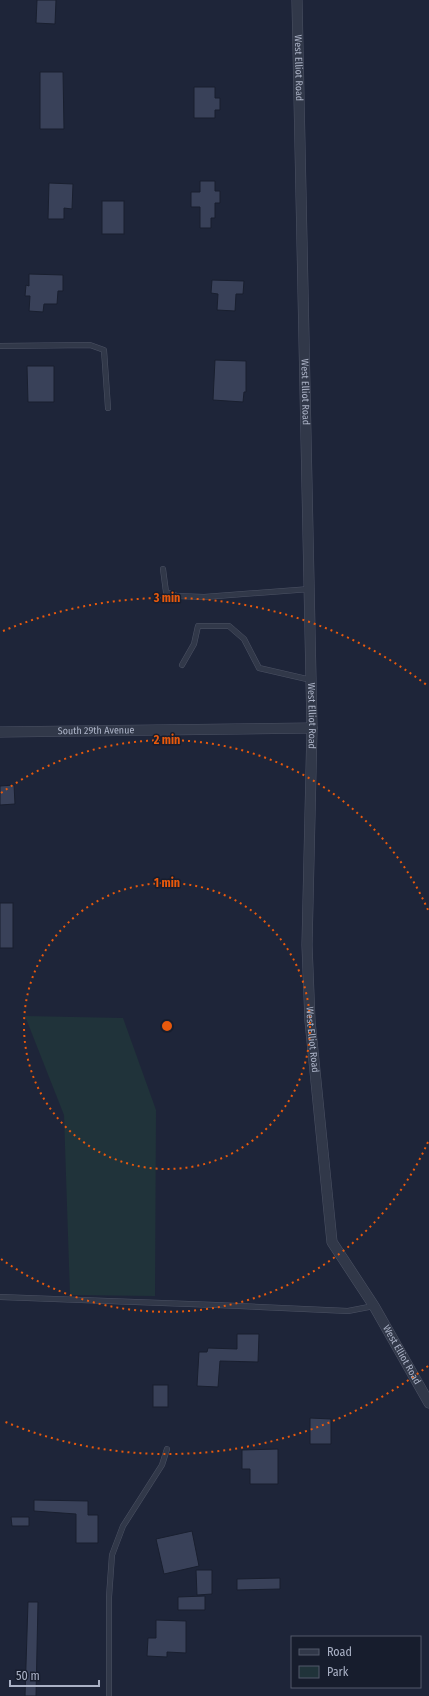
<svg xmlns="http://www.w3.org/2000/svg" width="429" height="1696" font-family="'Fira Sans Condensed',sans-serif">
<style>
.green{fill:#20333a}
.building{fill:#394159;stroke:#191f2f}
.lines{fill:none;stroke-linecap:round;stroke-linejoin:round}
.lane-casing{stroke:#4c5264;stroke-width:6}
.street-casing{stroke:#4c5264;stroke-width:11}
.lane{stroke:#313849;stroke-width:5}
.street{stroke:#313849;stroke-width:10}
.ring{fill:none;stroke:#e8590c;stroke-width:2;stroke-dasharray:2 4}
.labels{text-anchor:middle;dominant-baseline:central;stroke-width:3;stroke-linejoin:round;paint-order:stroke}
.street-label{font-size:10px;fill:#abb2c6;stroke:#171d2d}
.centre{fill:#e8590c;stroke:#171d2d;stroke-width:2}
.ring-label{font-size:12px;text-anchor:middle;font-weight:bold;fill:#e8590c;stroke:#171d2d;stroke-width:3;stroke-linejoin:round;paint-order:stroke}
</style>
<rect width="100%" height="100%" fill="#1e2539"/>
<polygon class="green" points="25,1016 123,1018 156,1110 155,1296 70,1295 64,1115"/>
<g class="building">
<polygon points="37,0 56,0 55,24 36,23"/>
<polygon points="40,72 63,72 64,129 40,129"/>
<polygon points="194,87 215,87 215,98 220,98 220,110 215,110 215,118 194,118"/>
<polygon points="200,181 215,181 215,191 220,191 220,203 215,203 215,218 211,218 211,228 200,228 200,207 191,207 191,192 200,192"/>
<polygon points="49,183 73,184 72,209 64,208 64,219 48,219"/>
<rect x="102" y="201" width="22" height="33"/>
<polygon points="29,274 63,275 63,291 58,291 57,304 44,304 43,312 29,311 30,296 25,296 26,285 29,286"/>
<polygon points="212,280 244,281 243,294 236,294 235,311 217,310 218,294 211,293"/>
<polygon points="215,360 246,361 246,392 244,392 243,402 213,400"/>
<polygon points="27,366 54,366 54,402 28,402"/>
<polygon points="14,785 15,804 0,805 0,786"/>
<rect x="0" y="903" width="13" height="45"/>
<polygon points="237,1334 259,1334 258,1362 220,1361 218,1387 197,1386 199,1352 207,1352 208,1348 237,1349"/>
<rect x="153" y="1385" width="15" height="22"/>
<polygon points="310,1418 331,1419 331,1444 310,1444"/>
<polygon points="278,1449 278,1484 250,1484 250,1469 242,1469 242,1450"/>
<polygon points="34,1500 88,1501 88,1515 98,1515 98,1543 76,1543 76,1514 34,1511"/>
<polygon points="11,1517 29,1517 29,1526 12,1526"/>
<polygon points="192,1531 199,1566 164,1574 156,1539"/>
<polygon points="196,1570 212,1570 212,1594 197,1595"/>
<polygon points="280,1578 280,1589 237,1590 237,1579"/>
<polygon points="205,1596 205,1610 178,1610 178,1597"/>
<polygon points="28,1602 38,1602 36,1696 25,1696"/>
<polygon points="156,1620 186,1621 186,1653 167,1652 167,1657 147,1656 148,1638 156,1638"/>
</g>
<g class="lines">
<defs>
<g id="lane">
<polyline points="0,346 90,345 104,350 108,408"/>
<polyline points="163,569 166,592 177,596 204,597 310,589"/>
<polyline points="182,665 194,644 198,626 229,626 244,639 259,668 311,680"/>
<polyline points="0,1297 216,1305 348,1311 374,1306"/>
<polyline points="109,1696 109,1597 112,1555 123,1526 162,1465 167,1449"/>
</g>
<g id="street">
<path id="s1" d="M297 0 312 728 307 945 310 1021 332 1242 374 1306 429 1403"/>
<path id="s2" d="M0 732 312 728"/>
</g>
</defs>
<use href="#lane" class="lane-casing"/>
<use href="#street" class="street-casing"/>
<use href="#lane" class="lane"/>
<use href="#street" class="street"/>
</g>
<g class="ring">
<circle cx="167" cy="1026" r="143"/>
<path d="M428 1142A286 286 0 0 1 1 1259M1 793A286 286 0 0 1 428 910"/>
<path d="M428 1366A428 428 0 0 1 3 1421M3 631A428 428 0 0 1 428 686"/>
</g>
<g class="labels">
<g class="street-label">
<text stroke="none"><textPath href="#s1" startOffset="68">West Elliot Road</textPath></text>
<text stroke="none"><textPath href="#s1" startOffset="392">West Elliot Road</textPath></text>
<text stroke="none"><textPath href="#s1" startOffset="716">West Elliot Road</textPath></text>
<text stroke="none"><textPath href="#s2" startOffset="96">South 29th Avenue</textPath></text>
<text stroke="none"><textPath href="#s1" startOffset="1040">West Elliot Road</textPath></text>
<text stroke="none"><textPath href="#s1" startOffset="1376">West Elliot Road</textPath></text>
</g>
</g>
<circle cx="167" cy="1026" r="6" class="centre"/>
<g class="ring-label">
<text x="167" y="602">3 min</text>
<text x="167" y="744">2 min</text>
<text x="167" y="887">1 min</text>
</g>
<rect x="291" y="1636" width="130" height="52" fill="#171d2d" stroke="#52596a"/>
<rect x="299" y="1649" width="20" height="6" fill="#313849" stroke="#52596a"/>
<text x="327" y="1656" font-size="12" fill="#abb2c6">Road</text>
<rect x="299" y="1666" width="20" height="12" fill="#20333a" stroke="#52596a"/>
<text x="327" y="1676" font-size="12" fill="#abb2c6">Park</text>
<path d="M10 1680v6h89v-6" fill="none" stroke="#abb2c6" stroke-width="2"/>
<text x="16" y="1680" font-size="12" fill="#abb2c6" stroke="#171d2d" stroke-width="3" paint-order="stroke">50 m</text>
</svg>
